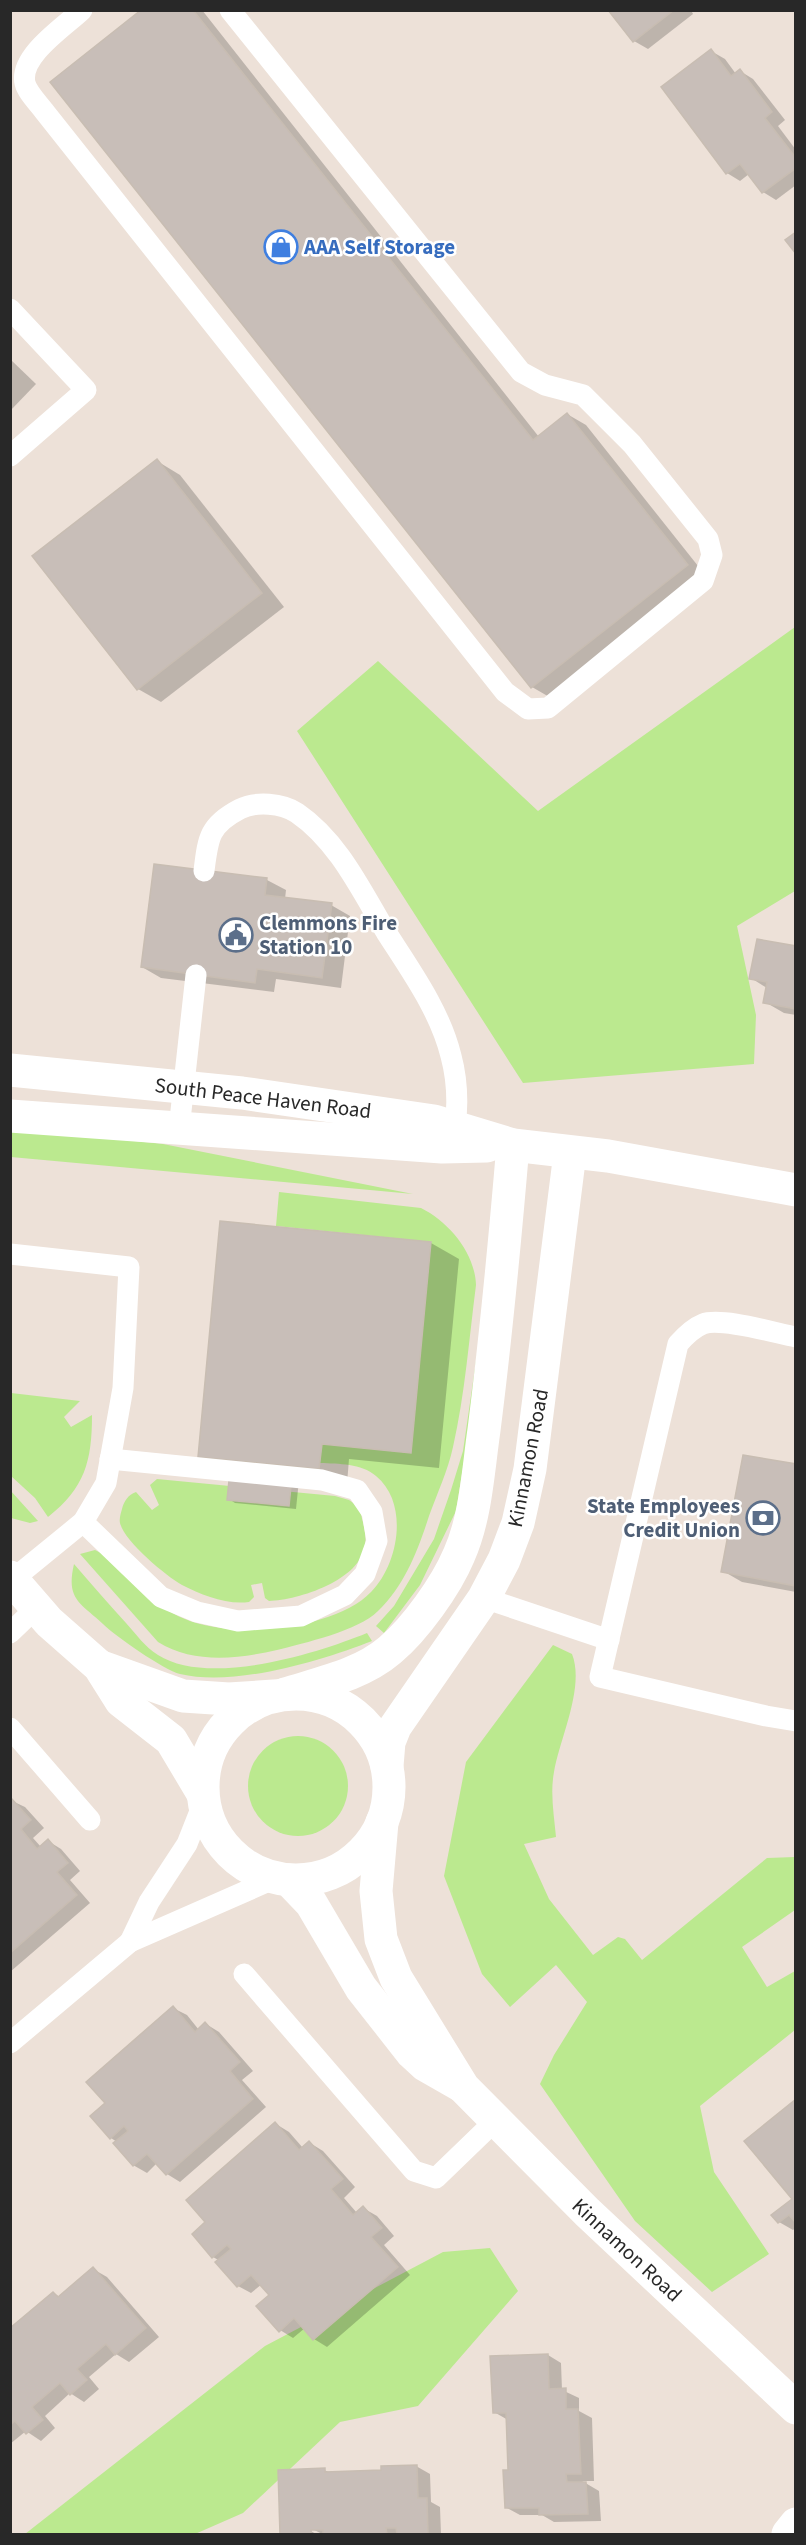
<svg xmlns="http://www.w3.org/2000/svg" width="806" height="2545" font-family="'Source Sans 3',sans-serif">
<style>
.green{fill:#bbe98f}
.shadow{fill:#0003}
.building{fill:#c8beb8;stroke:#c8bdb2;stroke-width:1.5}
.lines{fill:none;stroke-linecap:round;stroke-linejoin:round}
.service{stroke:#fff;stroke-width:21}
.minor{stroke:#fff;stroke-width:33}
.secondary{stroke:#fff;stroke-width:33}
.labels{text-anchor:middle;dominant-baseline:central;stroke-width:5;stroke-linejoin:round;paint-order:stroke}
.shop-label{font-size:21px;font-weight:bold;fill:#366cbe;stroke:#fff;text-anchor:start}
.service-label{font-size:21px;font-weight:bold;fill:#4e5e75;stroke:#fff;text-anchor:start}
.street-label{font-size:21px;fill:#282828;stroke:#fff}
</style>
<rect width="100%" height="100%" fill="#ede1d8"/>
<g class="green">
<polygon points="795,627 795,891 737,926 756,1015 754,1064 523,1083 297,731 378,661 538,811"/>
<polygon points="10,1128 163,1144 413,1194 11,1157"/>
<path d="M279 1192 421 1208C449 1222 475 1253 476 1285 469 1339 465 1394 453 1447 448 1470 437 1494 429 1516 418 1550 405 1585 378 1611 358 1631 304 1643 277 1650 238 1659 193 1664 158 1642L80 1554 95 1550 103 1554C128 1577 153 1606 185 1619 231 1639 335 1630 371 1592 398 1565 410 1504 376 1476 361 1463 339 1464 320 1463L322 1444 411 1453 431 1242 276 1226Z"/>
<polygon points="486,1292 488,1312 456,1511 420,1585 384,1633 376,1626 394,1606 434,1539 451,1490 463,1451"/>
<path d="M11 1393 80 1401 64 1417 71 1427 92 1415C92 1461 85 1488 48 1517L35 1498 11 1476Z"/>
<path d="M157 1479 335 1496 349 1500 359 1507C362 1519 367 1533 365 1545 361 1580 299 1600 269 1601L265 1598 262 1583 251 1585 254 1597 249 1602C226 1605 202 1595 182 1585 166 1576 124 1541 120 1523 119 1518 121 1513 122 1509 124 1501 128 1495 136 1492L152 1510 159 1505 150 1485Z"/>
<polygon points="10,1490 38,1521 30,1523 11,1518"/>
<path d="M74 1564C91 1584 108 1603 126 1623 136 1634 145 1647 158 1655 208 1687 316 1654 367 1633L372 1641C321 1661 235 1687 180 1674 164 1670 115 1636 103 1624 79 1602 66 1599 74 1564Z"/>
<path d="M553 1645 572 1654C585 1687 560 1738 554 1772 550 1793 554 1815 556 1837L524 1844 549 1899 593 1955 618 1937 625 1939 642 1960 767 1858 795 1857V1910L742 1947 767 1987 795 1971V2030L700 2106 714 2172 769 2254 712 2292 635 2221 540 2084 554 2055 587 2002 556 1965 510 2007 482 1974 444 1876 466 1762Z"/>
<circle cx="298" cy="1786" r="50"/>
<polygon points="490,2248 518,2291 418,2406 340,2422 243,2513 195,2534 25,2534 265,2346 443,2252"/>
</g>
<g class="shadow">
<polygon points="143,10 202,10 539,437 567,414 586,425 706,576 551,698 532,687"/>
<polygon points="610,10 691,10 693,14 648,49 634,41"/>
<polygon points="711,51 725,59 736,74 740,71 753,79 785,120 778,126 796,150 796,185 776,200 763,192 749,174 740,181 727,173"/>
<polygon points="10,359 36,384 10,411"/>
<polygon points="157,461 180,475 284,607 161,702 138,689"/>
<polygon points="267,880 286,890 285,899 331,905 350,916 341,988 276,979 274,992 161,978 142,967"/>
<polygon points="796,948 796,1015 784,1013 765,1002 767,988 751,978"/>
<polygon points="431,1243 459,1259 439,1468 349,1459 347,1484 299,1480 296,1509 235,1503 229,1499 231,1473 200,1456"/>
<polygon points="796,1466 796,1592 742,1582 723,1571"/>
<polygon points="10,1800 25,1807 44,1828 33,1838 41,1847 48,1841 61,1849 80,1871 70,1880 90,1903 10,1972"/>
<polygon points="173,2008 187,2015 199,2030 206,2024 219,2032 253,2071 242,2080 266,2107 180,2182 167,2174 157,2163 147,2173 133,2165 117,2142 111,2138 107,2103"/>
<polygon points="796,2101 796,2228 793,2230 779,2222 773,2216 794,2199"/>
<polygon points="276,2124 289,2132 303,2148 310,2143 323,2151 355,2187 344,2198 357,2213 363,2208 377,2216 394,2236 384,2245 410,2275 327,2347 314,2339 305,2328 293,2338 280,2330 271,2295 262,2284 251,2293 238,2286 220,2261 213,2257 207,2222"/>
<polygon points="93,2269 107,2277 159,2337 129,2362 116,2354 89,2377 99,2389 84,2402 70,2393 45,2416 55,2428 41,2441 26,2431 10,2444 10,2330 53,2293 60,2297"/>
<polygon points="548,2355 561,2363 562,2390 579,2398 579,2411 592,2418 594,2481 582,2481 599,2491 601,2521 554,2522 542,2515 520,2515 507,2508 510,2472 508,2420 494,2412"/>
<polygon points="416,2466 430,2474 431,2502 440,2507 441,2534 322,2534 305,2525 304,2527 316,2534 282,2534 280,2471 324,2470 331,2473 382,2472"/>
</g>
<g class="building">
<polygon points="141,10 193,10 533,440 567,413 688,565 531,688 50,82"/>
<polygon points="608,10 674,10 633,42"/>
<polygon points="711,49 731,76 740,69 772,112 765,118 796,158 796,168 762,193 740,164 726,174 661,87"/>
<polygon points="796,232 796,254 785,240"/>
<polygon points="157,459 262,593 137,690 32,556"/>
<polygon points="154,864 267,878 265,895 332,903 322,978 257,969 255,983 141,967"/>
<polygon points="757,939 796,946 796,1009 763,1003 767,982 749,979"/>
<polygon points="220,1221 431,1242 411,1453 322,1444 319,1469 198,1457"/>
<polygon points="743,1455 796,1464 796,1586 721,1572"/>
<polygon points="231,1461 293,1467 289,1506 227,1500"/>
<polygon points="11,1798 31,1820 21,1829 37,1849 48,1839 68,1863 57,1872 77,1895 10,1953"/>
<polygon points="173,2006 195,2032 205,2022 240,2062 230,2071 253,2099 166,2175 147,2154 133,2166 113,2143 128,2131 124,2126 110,2139 90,2116 105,2103 86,2082"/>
<polygon points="796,2099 796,2223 789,2215 778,2223 771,2215 792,2199 744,2141"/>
<polygon points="275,2122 299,2150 309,2141 343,2179 331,2189 353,2215 363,2206 382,2228 371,2237 398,2267 313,2340 294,2318 279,2332 256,2306 269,2295 251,2275 237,2287 215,2262 231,2249 227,2245 212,2258 192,2234 205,2222 186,2200"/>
<polygon points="93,2267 146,2328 115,2355 106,2344 77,2369 87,2380 70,2395 60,2383 32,2407 43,2420 26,2434 15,2421 10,2425 10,2328 53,2292 58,2297"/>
<polygon points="548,2354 549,2389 566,2388 566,2409 578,2409 581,2474 566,2474 567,2482 586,2482 588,2514 539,2515 539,2508 505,2508 503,2470 508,2470 506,2413 493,2413 490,2356"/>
<polygon points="417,2465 418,2498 427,2498 428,2534 397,2534 396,2528 386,2528 387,2534 323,2534 323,2530 311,2530 311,2534 280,2534 278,2470 325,2468 325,2472 381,2470 381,2466"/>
</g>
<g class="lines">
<g class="service">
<path d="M82 10C64 27 19 56 25 83 27 92 38 103 44 111L505 692 528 709 548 708 703 581 712 555 708 539 632 444 583 395 545 385 521 372 230 10"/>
<polyline points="10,309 86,390 10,456"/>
<path d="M204 871C208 838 209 825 240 809 256 801 282 803 297 813 338 841 361 890 386 932 411 971 440 1011 451 1056 458 1082 458 1111 454 1137"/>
<polyline points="179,1129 196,975"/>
<polyline points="10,1254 129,1267 123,1388 106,1483 83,1522 12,1580"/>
<path d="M796 1337C775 1333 721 1317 703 1324 693 1328 685 1336 678 1344L600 1677 766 1716 796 1721"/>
<polyline points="83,1522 161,1597 197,1612 238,1621 301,1616 345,1595 365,1574 377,1541 372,1512 357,1490 322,1480 110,1459"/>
<polyline points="484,1598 609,1640"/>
<polyline points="10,1633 36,1608"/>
<polyline points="10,1728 90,1820"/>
<polyline points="130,1942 149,1902 187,1844 204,1801"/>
<polyline points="244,1974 414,2171 436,2178 495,2121"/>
<polyline points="10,2043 130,1942 278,1877"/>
</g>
<g class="minor">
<polyline points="10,1577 49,1622 99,1666 121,1701 171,1740 202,1792"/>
<polyline points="99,1666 183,1696 229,1699 274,1696"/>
<polyline points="788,2534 796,2524"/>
</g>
<g class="secondary">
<polyline points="10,1070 242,1093 434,1121 513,1145 608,1156 796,1190"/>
<polyline points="10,1116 442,1147 487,1146"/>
<circle cx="296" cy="1787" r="93"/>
<path d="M285 1694C320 1683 361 1675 390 1650 415 1629 446 1586 459 1555 476 1517 478 1471 484 1430 496 1335 505 1240 513 1145"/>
<polyline points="387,1766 389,1742 395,1727 484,1598 504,1560 518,1523 530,1469 570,1153"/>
<polyline points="382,1822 376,1891 381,1939 396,1978 463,2087 587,2212 796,2408"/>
<polyline points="289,1880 311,1903 361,1988 412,2053 425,2065 460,2085"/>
</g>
</g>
<defs>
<symbol id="shop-ring" viewBox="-11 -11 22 22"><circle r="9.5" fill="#fff" stroke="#3f7fe0" stroke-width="1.5"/><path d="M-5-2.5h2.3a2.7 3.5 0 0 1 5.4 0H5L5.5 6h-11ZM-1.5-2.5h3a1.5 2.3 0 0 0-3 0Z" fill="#3f7fe0"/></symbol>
<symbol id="civic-ring" viewBox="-11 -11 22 22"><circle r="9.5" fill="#fff" stroke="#5c6f8a" stroke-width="1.5"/><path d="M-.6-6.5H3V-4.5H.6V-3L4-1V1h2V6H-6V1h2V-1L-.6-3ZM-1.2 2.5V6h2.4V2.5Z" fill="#5c6f8a"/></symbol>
<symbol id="bank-ring" viewBox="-11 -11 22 22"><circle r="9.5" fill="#fff" stroke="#5c6f8a" stroke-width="1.5"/><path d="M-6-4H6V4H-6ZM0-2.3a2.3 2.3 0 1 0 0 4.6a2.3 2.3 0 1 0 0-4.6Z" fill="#5c6f8a"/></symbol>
</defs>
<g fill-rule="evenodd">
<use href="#shop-ring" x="262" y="228" width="38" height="38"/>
<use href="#civic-ring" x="217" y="916" width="38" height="38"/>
<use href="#bank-ring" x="744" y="1499" width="38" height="38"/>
</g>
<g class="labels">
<g class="shop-label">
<text x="304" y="247">AAA Self Storage</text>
</g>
<g class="service-label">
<text x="259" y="923">Clemmons Fire<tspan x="259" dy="24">Station 10</tspan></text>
<text x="740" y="1506" text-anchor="end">State Employees<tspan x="740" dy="24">Credit Union</tspan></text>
</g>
<g class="street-label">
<text transform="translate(263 1098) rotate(7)">South Peace Haven Road</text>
<text transform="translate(528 1458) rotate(-79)">Kinnamon Road</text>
<text transform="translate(627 2250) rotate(43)">Kinnamon Road</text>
</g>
</g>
<rect width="806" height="2545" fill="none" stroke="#282828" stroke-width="24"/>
</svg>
